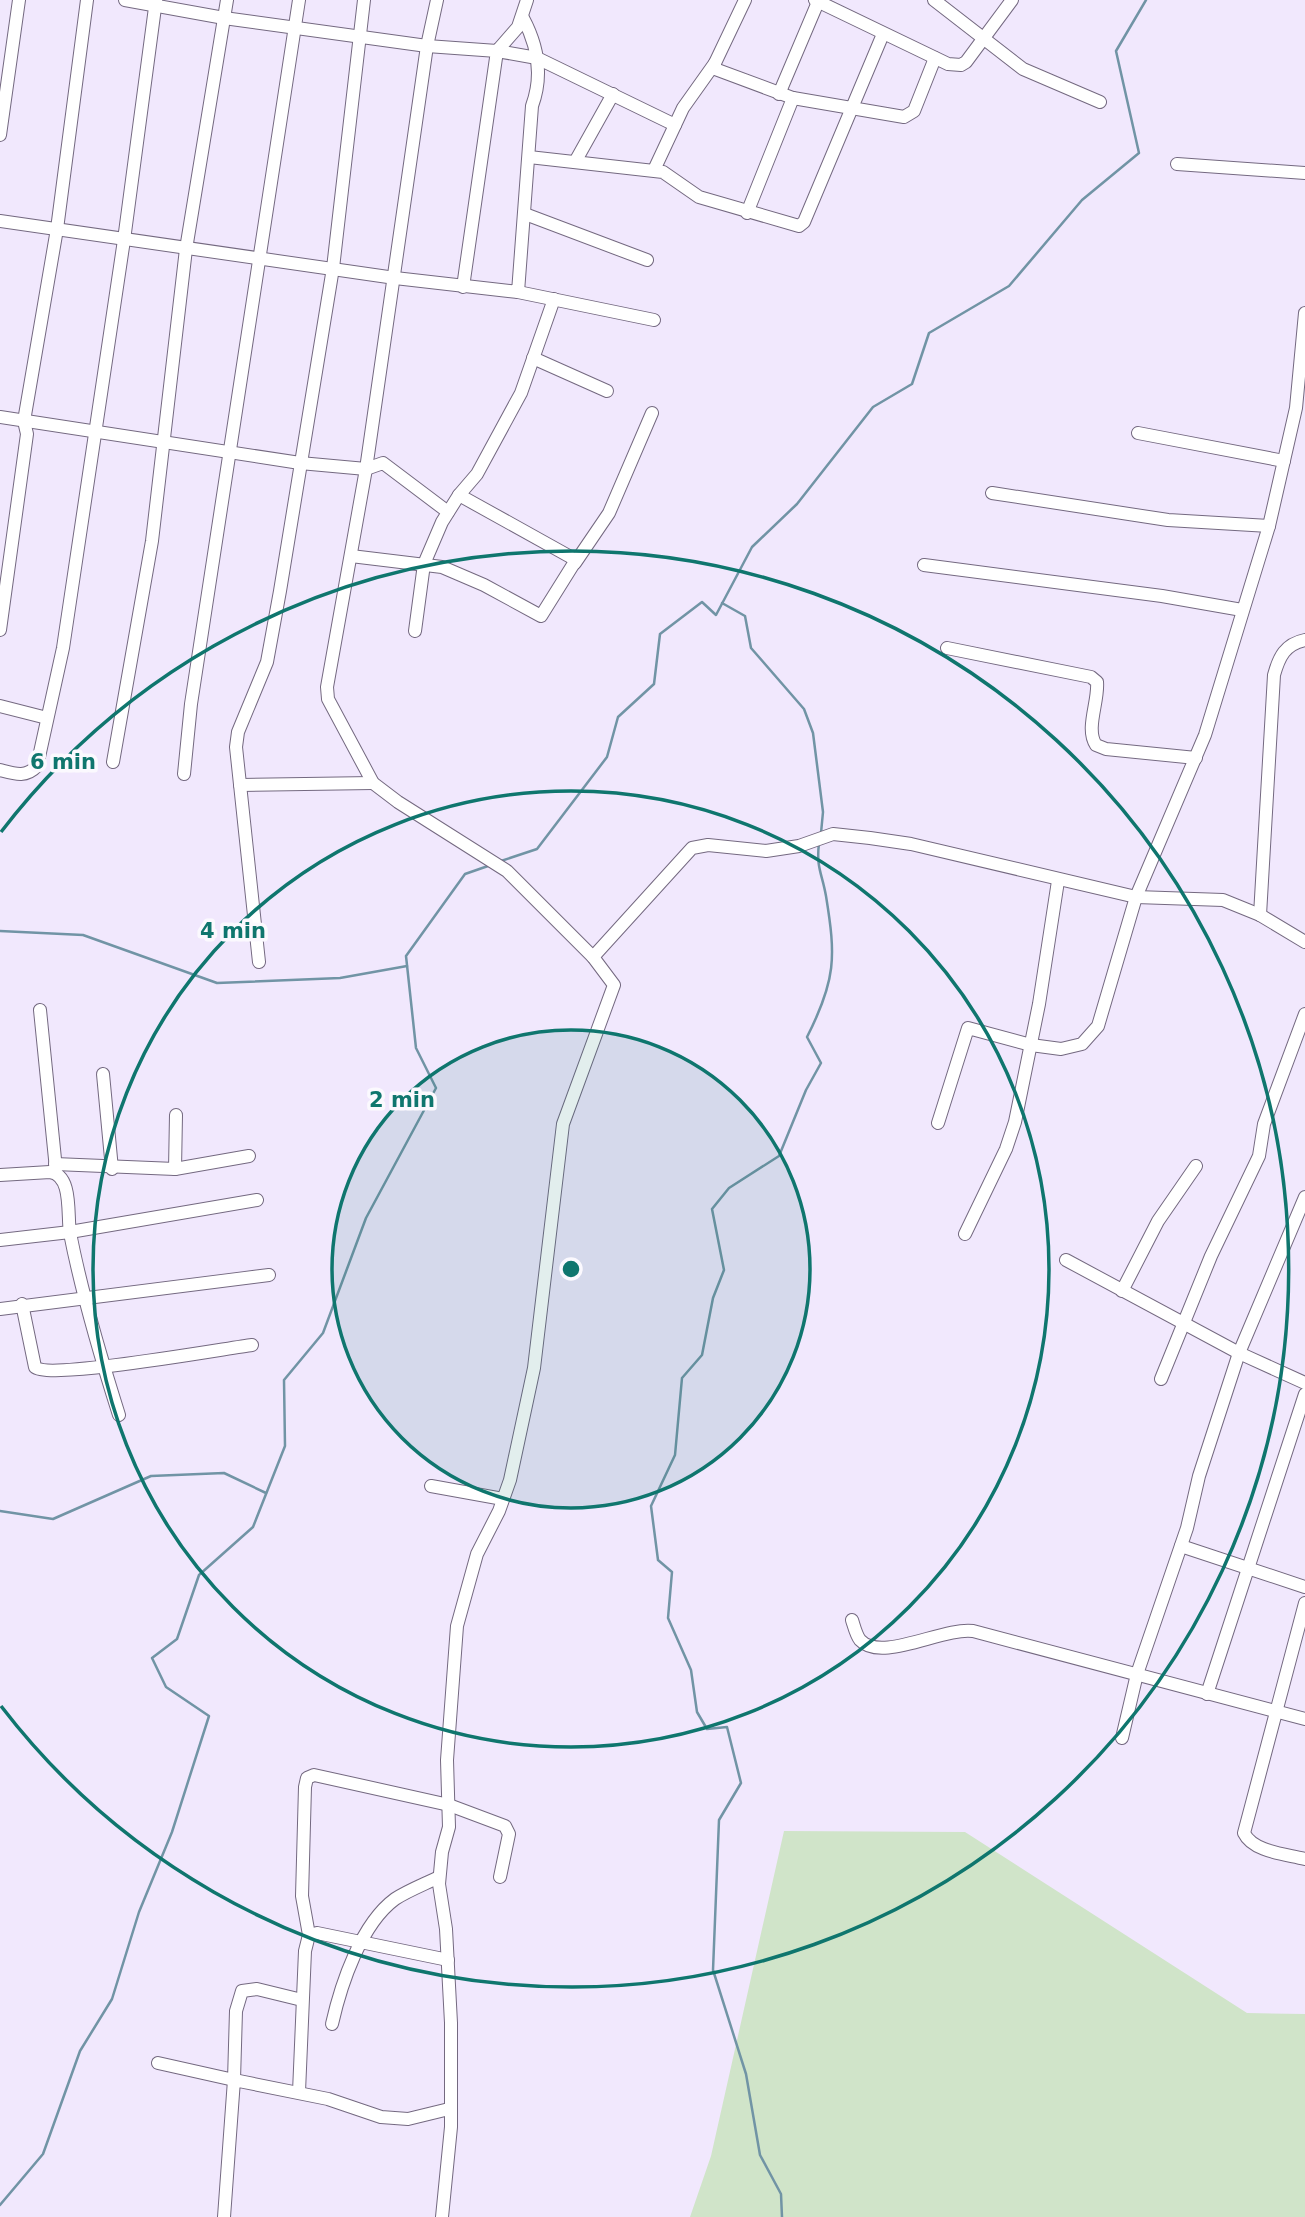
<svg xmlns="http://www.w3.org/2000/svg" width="1305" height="2217" font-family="'DejaVu Sans',sans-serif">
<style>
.green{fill:#d0e4c9}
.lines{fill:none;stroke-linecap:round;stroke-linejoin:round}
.stream{stroke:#7194a5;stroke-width:2.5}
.minor-casing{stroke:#746980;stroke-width:14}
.minor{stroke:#fff;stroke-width:12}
.ring{fill:none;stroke:#0f766e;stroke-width:3.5}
.centre{fill:#0f766e;stroke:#fbf9fe;stroke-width:3.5}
.ring-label{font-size:21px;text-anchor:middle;font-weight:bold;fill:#0f766e;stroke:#fbf9fe;stroke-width:7;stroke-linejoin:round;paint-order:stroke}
</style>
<rect width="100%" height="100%" fill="#f1e8fd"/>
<polygon class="green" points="784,1831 965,1832 1247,2013 1305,2014 1305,2217 690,2217 711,2156"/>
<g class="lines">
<g class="stream">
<polyline points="722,603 745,616 751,648 804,709 813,733 823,812 821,833"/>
<polyline points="501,861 537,849 607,757 618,717 654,684 660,634 702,602 716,615 752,547 797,504 873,407 912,384 929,333 1009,286 1082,200 1139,153 1116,51 1146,0"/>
<polyline points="0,931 83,935 217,983 340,978 407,966"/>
<polyline points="0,1511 53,1519 151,1476 224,1473 266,1493"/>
<polyline points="0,2205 43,2154 80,2051 112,1999 139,1912 172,1832 209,1716 166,1687 152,1658 177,1639 199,1575 253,1527 285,1446 284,1380 323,1333 366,1218 436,1088 416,1048 406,956 465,874 488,866"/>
<path d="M782 2217 781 2194 760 2155 746 2074 713 1970 719 1820 741 1783 727 1727 707 1729 697 1712 691 1670 668 1618 672 1572 658 1560 651 1506 675 1455 682 1378 702 1355 713 1298 724 1270 712 1209 729 1188 779 1156 806 1090 821 1063 807 1037C836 980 836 957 826 896 822 873 816 868 819 843"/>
</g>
<defs>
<g id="minor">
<polyline points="125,0 224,18 427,46 497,51 518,27 527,0"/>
<polyline points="437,0 427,46 366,469 327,687 328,699 373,783 398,802 507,871 593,957 614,985 563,1124 534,1368 510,1480 499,1511 477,1554 457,1626 447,1760 449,1827 442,1852 439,1884 446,1929 451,2023 451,2127 442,2217"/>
<polyline points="745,0 715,63 715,69 793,98 904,117 914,111 935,58"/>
<polyline points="815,0 948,64 961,65 966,62 1012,0"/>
<polyline points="934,0 1023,69 1100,102"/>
<polyline points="779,94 818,2"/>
<polyline points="0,135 19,0"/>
<polyline points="529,157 663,172 699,197 799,226 804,222 883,34"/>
<polyline points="575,162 613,94"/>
<polyline points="1177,164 1305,173"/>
<polyline points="654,170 683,108 715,63"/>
<polyline points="747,213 793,98"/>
<polyline points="525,214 647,260"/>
<path d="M0 221 395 278 518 292 532 106C543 76 538 46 523 18"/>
<polyline points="463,287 497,51 537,58 675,125"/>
<polyline points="518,292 654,320"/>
<polyline points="533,358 607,391"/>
<polyline points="0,417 300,463 366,469 383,463 448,512"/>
<polyline points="1138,433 1284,461"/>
<polyline points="992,493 1168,520 1269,526"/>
<polyline points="351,556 442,567 484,585 541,616 576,560 459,495"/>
<polyline points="575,563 609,513 652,413"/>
<polyline points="924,565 1162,596 1242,610"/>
<polyline points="0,630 27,434 24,421 57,229 87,0"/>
<polyline points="415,631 424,564 442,522 459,495 477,474 521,393 554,299"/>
<path d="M947 648 1091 677 1097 682C1099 701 1085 729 1096 745L1106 749 1196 758"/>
<polyline points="0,706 47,718"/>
<polyline points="113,762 152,541 186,249 227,0"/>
<path d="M0 770C15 774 26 778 37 766L63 648 124 240 156 0"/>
<polyline points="184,774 191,704 299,0"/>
<polyline points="240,785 373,783"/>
<path d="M1260 915 1274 675C1279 657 1285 644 1305 640"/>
<polyline points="593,957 692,848 708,845 766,851 799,846 833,834 870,838 911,844 1136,897 1223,900 1260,915 1305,942"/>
<polyline points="259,962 236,747 238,732 267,662 280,591 333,268 364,0"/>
<polyline points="40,1010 56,1169"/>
<polyline points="103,1074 112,1169"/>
<polyline points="938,1123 968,1028 1031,1045 1061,1049 1082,1044 1098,1026 1136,897 1205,735 1269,526 1296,408 1305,313"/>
<polyline points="55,1164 175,1169 249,1156"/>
<polyline points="175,1169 176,1115"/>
<path d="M0 1175 50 1172C73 1175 67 1215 70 1233 82 1295 100 1355 119 1415"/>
<polyline points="965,1234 1006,1149 1015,1122 1039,1004 1058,881"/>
<polyline points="0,1240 70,1232 257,1200"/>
<polyline points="1066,1260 1239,1353 1305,1383"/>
<polyline points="1122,1291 1158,1221 1196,1166"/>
<path d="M22 1304 35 1367C49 1380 222 1349 252 1345"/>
<polyline points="0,1309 269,1275"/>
<polyline points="1161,1379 1211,1256 1259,1156 1264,1124 1305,1014"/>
<polyline points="431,1486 503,1499"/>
<polyline points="1181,1546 1305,1587"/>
<path d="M1305 1603 1244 1833C1253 1852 1286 1854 1305 1859"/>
<path d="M852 1620C854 1626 856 1635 860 1640 881 1663 943 1627 973 1631L1305 1719"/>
<polyline points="1207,1694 1305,1394"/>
<polyline points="1122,1738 1137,1674 1187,1528 1199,1476 1239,1353 1305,1197"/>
<polyline points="309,1935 302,1896 305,1787 307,1778 314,1775 449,1805 505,1826 509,1834 500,1877"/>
<path d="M332 2024C341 1984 361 1924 395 1899 409 1890 425 1884 439 1877"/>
<polyline points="158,2063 234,2080 236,2011 242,1991 257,1989 302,2000"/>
<polyline points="299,2092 305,1951 309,1935 317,1933 448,1960"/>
<polyline points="224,2217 234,2080 328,2099 381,2117 408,2119 449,2109"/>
</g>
</defs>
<use href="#minor" class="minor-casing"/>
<use href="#minor" class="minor"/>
</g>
<circle cx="571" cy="1269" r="239" fill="#0f766e" fill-opacity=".12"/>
<g class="ring">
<circle cx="571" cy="1269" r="239"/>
<circle cx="571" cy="1269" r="478"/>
<path d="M1 832A718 718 0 1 1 1 1706"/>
</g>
<circle cx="571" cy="1269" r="10" class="centre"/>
<g class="ring-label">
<text x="63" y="769">6 min</text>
<text x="233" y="938">4 min</text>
<text x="402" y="1107">2 min</text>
</g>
</svg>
